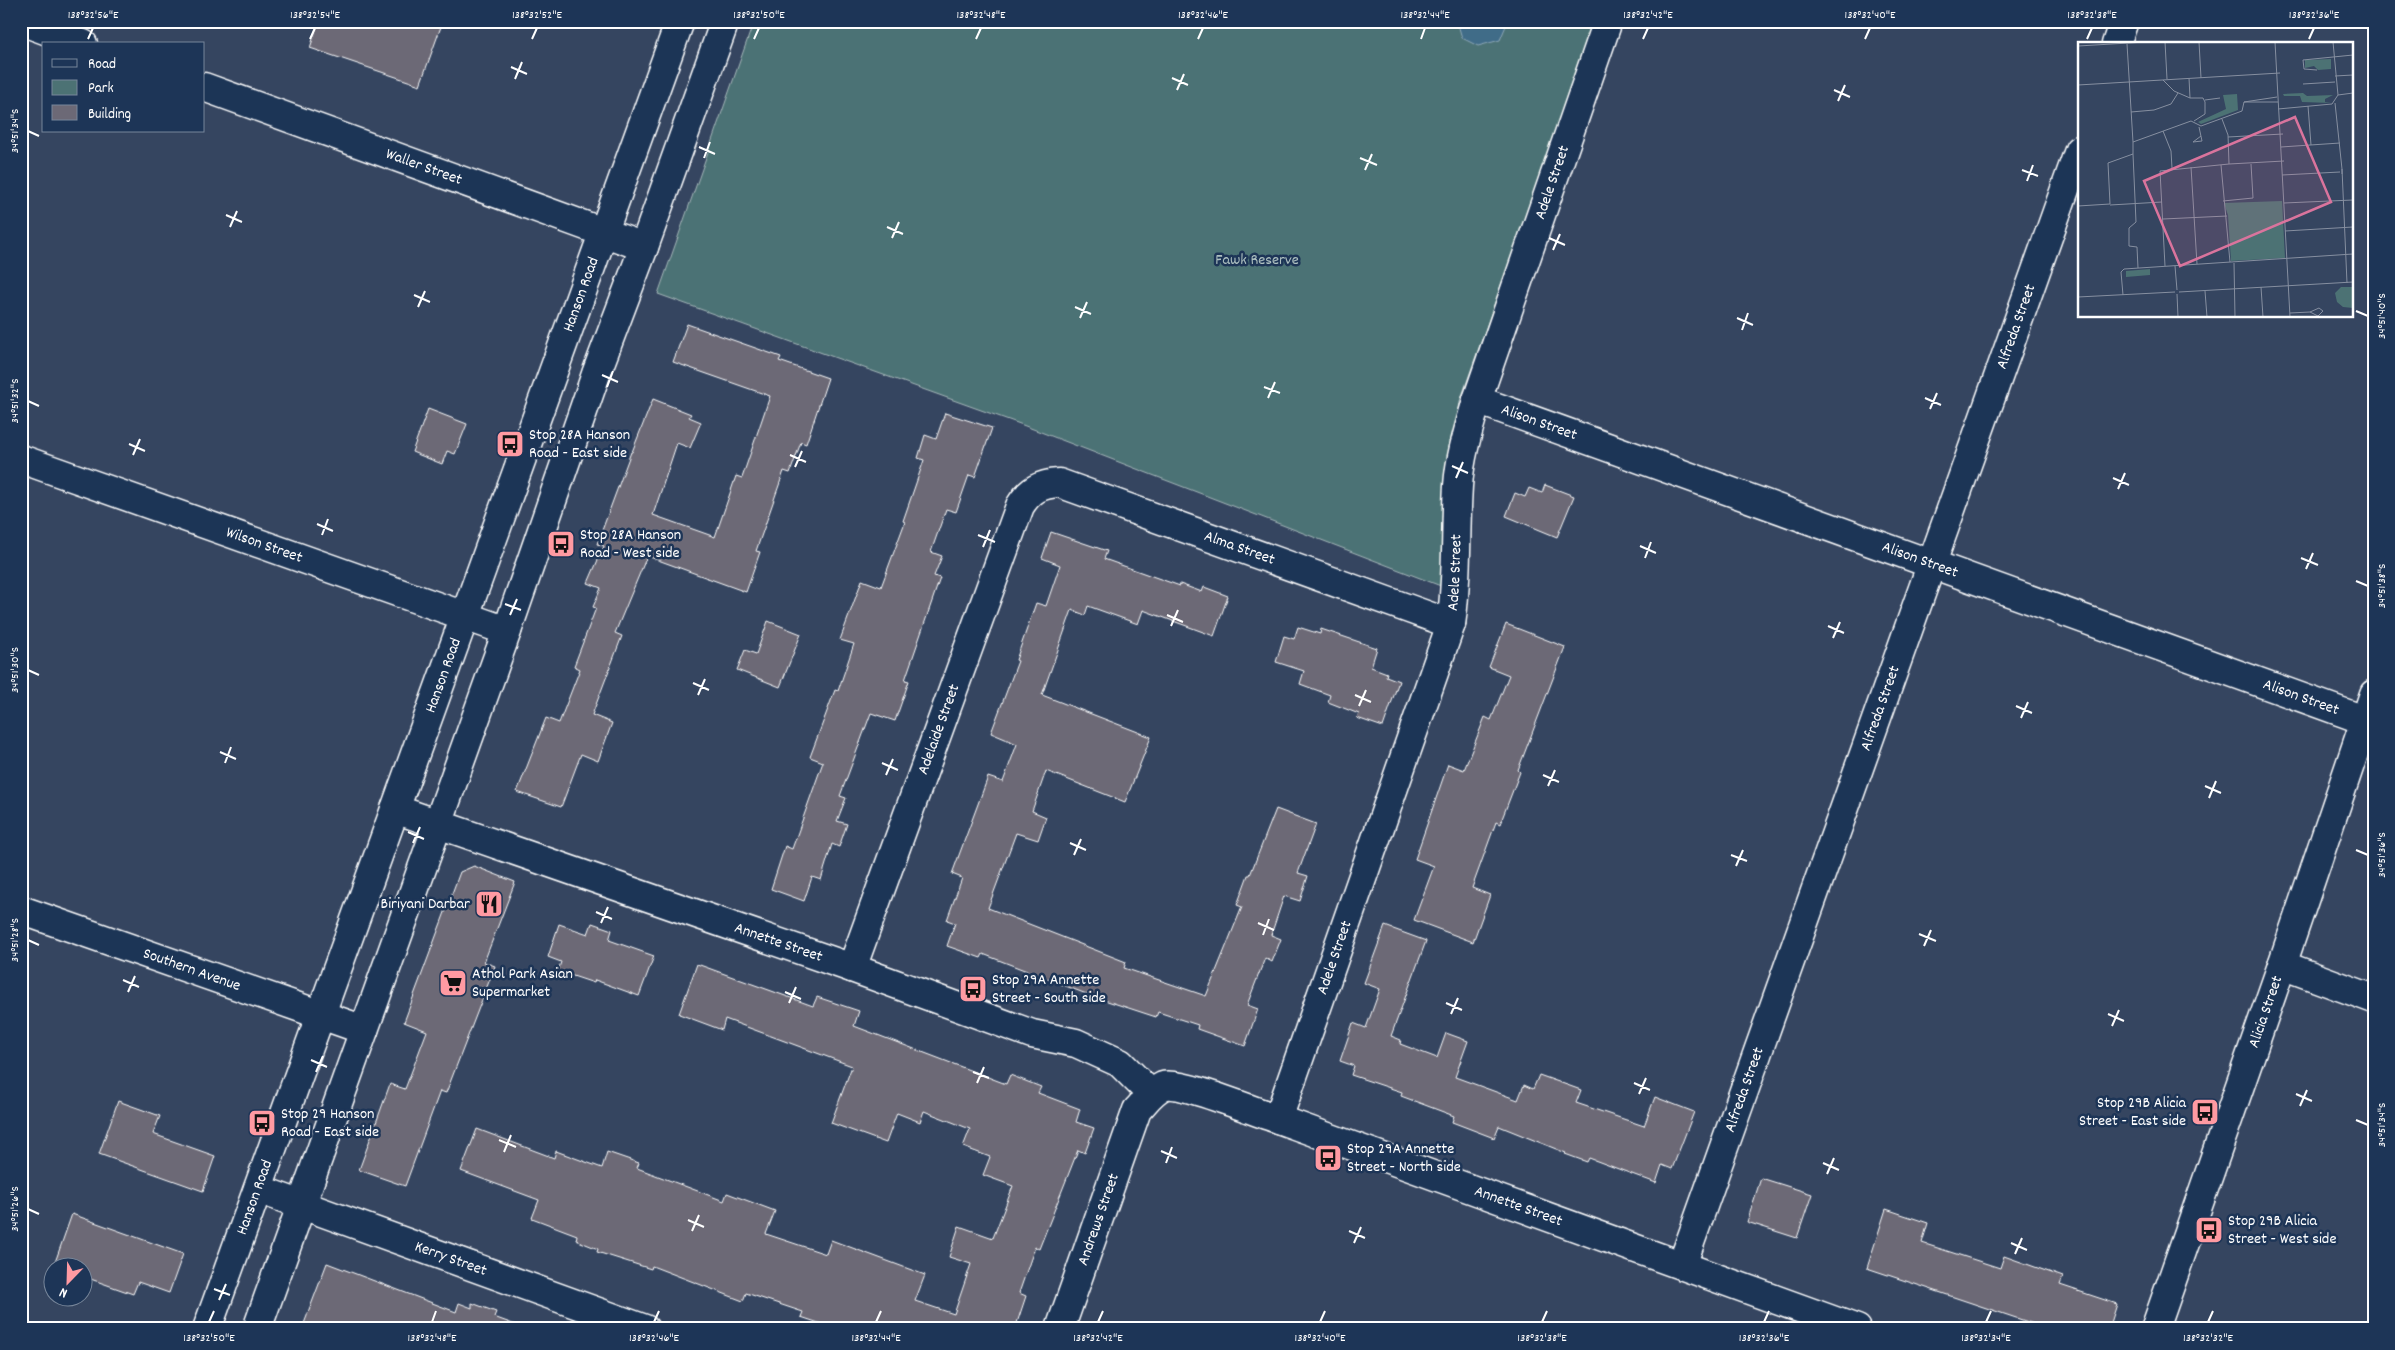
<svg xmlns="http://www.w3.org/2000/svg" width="2395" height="1350" font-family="Dekko,sans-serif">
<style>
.green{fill:#4c7274;stroke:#a6b8ba}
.water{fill:#416c88;stroke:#8da7b8}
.building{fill:#6c6976;stroke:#fff}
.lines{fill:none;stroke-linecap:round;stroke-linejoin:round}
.street-casing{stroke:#fff;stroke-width:31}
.secondary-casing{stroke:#fff;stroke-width:31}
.street{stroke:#1d3557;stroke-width:28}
.secondary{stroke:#1d3557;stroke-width:28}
.ticks{fill:none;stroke:#fff;stroke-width:2}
.labels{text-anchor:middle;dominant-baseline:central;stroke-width:5;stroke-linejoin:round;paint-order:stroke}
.street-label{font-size:16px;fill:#fff;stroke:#1d3557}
.park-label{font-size:16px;fill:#aec0c0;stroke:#1d3557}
.poi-label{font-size:16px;fill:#fff;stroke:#1d3557;text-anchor:start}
.inset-road{fill:none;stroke:#868fa0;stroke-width:1}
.view{fill:#da749d;fill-opacity:0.15;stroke:#da749d;stroke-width:2.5}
.inset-edge{fill:none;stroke:#fff;stroke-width:2.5}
.neatline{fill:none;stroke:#fff;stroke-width:2}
.ticks-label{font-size:12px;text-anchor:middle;fill:#fff}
</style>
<rect width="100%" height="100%" fill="#354560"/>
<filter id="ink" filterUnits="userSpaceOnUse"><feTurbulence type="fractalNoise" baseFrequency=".02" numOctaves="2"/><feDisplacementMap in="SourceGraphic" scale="10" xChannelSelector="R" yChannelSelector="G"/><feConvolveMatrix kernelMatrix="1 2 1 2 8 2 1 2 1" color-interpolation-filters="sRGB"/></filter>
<g filter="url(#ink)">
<polygon class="green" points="754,21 1595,21 1460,401 1450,474 1446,588 1020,424 658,294"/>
<polygon class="water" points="1457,21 1508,21 1500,40 1478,46 1462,38"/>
<g class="building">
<polygon points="319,21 443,21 420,85 310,48"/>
<polygon points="687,324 781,357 779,361 828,378 806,444 801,442 790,473 784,471 756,551 760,552 746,592 647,556 615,633 622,636 592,715 612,723 598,761 581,754 561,807 517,792 546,718 559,723 580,669 574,666 596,608 593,607 601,588 588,583 604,546 597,544 631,452 632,452 653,399 691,414 689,417 701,422 690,448 677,443 653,515 715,537 736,476 742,478 770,396 673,362"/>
<polygon points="428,409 467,424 455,454 447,451 442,464 412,452"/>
<polygon points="945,413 992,428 975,477 969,475 956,512 946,509 931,552 942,556 934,576 940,578 905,680 909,681 895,721 871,713 840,796 846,798 837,821 847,824 839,847 832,844 821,880 812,877 804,901 771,889 785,846 792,849 823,762 810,757 835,690 838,691 854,644 840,640 862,580 881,587 905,522 903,521 924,460 918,458 925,435 936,439"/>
<polygon points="1545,485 1574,496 1557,537 1506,516 1515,493 1525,497 1529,488 1542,493"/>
<polygon points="1051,532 1107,551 1104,559 1180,586 1180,584 1202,592 1204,587 1228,596 1214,636 1143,610 1138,624 1088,606 1085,615 1072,610 1042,695 1151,737 1125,802 1046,771 1032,811 1046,817 1038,840 1016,833 988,908 1126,962 1124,968 1206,996 1242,907 1237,905 1248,875 1250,875 1276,809 1316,824 1298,873 1308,876 1300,901 1284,896 1271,935 1281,939 1272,962 1265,958 1247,1005 1258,1009 1245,1046 1197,1029 1198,1025 1158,1012 1156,1017 1089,995 983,954 981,958 947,946 955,923 947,920 962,878 952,874 988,777 1003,782 1017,744 991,733 1018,661 1016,660 1036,603 1046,606 1060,565 1042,558"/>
<polygon points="768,621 801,634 780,687 737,670 745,650 756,654"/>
<polygon points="1506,624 1565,647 1518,770 1520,772 1500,824 1496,822 1472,888 1490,895 1473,942 1414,920 1434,866 1415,859 1448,764 1464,770 1485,717 1491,720 1509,675 1489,667"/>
<polygon points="1298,627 1320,634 1321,629 1377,648 1371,667 1387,673 1386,676 1399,681 1383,727 1357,718 1359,714 1328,702 1330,695 1300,684 1304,671 1276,662 1284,636 1294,639"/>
<polygon points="474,866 515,882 484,962 495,966 446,1093 440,1091 405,1186 359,1170 390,1084 405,1089 427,1031 404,1022 460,872"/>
<polygon points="592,923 612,930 609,940 654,956 639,996 595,980 594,983 558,971 561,962 548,957 559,924 588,934"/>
<polygon points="1385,926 1426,941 1391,1036 1401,1040 1400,1044 1437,1058 1446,1033 1468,1041 1455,1077 1518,1100 1524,1085 1533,1089 1539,1075 1581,1090 1576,1103 1644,1126 1655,1097 1694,1112 1672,1169 1662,1165 1656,1183 1589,1158 1587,1162 1565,1154 1566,1153 1499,1126 1494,1138 1452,1122 1454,1116 1401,1096 1402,1092 1351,1075 1354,1066 1340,1061 1353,1023 1366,1028 1380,989 1364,983"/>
<polygon points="697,964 813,1006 817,997 859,1011 854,1026 1006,1084 1010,1075 1041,1087 1038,1093 1080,1109 1076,1122 1094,1128 1085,1153 1078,1150 1039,1249 1035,1247 1019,1293 1026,1296 1015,1329 821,1329 822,1324 801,1317 803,1312 746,1293 743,1301 652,1266 651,1269 597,1252 598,1249 576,1240 577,1235 532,1218 539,1200 461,1171 477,1129 554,1158 556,1151 602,1168 607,1152 639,1163 637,1168 724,1201 727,1193 775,1211 766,1234 826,1254 831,1240 925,1275 915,1301 954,1314 971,1264 949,1257 959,1226 993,1238 1013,1186 983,1175 990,1157 963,1147 970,1129 924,1111 920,1122 897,1113 886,1143 831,1123 852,1066 725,1019 722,1030 679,1014"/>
<polygon points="118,1101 160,1116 153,1134 215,1156 203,1191 99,1154"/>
<polygon points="1761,1178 1812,1194 1797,1238 1747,1222"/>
<polygon points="1886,1209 1928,1223 1922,1243 2000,1268 2004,1256 2063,1277 2060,1285 2117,1304 2109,1329 2049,1329 1867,1268"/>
<polygon points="72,1214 183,1254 169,1293 138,1282 133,1294 82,1276 82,1268 53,1268"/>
<polygon points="327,1263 456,1312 459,1303 472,1308 472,1303 496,1312 494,1317 521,1327 520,1329 302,1329"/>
</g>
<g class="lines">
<defs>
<g id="street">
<polyline points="21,21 83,44"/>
<polyline points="2116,44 2124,21"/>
<path id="s1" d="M204 87 644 247"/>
<path id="s2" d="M1477 400 2364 720"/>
<path id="s3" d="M21 459 507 631"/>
<path id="s4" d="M395 809 852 968 1032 1034 1076 1043 1120 1063 1151 1094"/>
<path id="s5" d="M21 910 364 1030"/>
<polyline points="2282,965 2374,999"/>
<path id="s6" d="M852 968 1020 506C1030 490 1040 484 1059 483L1451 624"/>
<path id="s7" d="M1278 1119 1451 624C1458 578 1455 532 1458 486 1460 456 1469 428 1477 400L1608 21"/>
<path id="s8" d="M258 1189 645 1329"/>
<path id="s9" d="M1682 1265 2079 150"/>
<path id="s10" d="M1060 1329 1137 1110C1145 1102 1152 1091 1163 1086 1179 1080 1258 1113 1278 1119L1857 1329"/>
<path id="s11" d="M2155 1329 2282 965 2374 694"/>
</g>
<g id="secondary">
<path id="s12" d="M207 1329 680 21"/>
<polyline points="257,1329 507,631 596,374 644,247 725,21"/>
</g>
</defs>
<use href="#street" class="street-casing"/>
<use href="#secondary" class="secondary-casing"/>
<use href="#street" class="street"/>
<use href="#secondary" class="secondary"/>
</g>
</g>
<path class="ticks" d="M88 39 93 28M310 39 315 28M532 39 537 28M754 39 759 28M976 39 981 28M1198 39 1203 28M1421 39 1425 28M1643 39 1648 28M1865 39 1870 28M2087 39 2092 28M2309 39 2314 28M511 67 527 74M1172 78 1188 85M515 79 522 62M1177 90 1184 74M1834 90 1850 97M1838 101 1845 85M28 131 39 136M699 147 715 154M704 158 710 142M1360 158 1377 165M1365 170 1372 154M2022 170 2038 176M2027 181 2033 165M226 215 242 222M230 227 237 211M887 227 903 234M892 238 899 222M1549 238 1565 245M1553 250 1560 234M414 295 430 302M418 307 425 291M1075 307 1091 314M2356 311 2368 316M1080 318 1087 302M1737 318 1753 325M1742 330 1748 313M602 375 618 382M607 387 613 371M1264 387 1280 393M1268 398 1275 382M1925 398 1941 405M28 401 39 406M1930 409 1937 393M129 444 145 451M133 455 140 439M790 455 806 462M1452 466 1468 473M795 467 802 451M1456 478 1463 462M2113 478 2129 485M2118 489 2125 473M317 524 333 531M322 535 328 519M978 535 995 542M1640 546 1656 553M983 547 990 530M1645 558 1651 542M2301 558 2318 565M2306 569 2313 553M2356 581 2368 586M505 604 521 610M510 615 517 599M1167 615 1183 622M1171 626 1178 610M1828 626 1844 633M1833 638 1840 622M28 670 39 675M693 683 709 690M698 695 705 679M1355 695 1371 702M1359 706 1366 690M2016 706 2032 713M2021 718 2028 702M220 752 236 759M225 763 231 747M882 763 898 770M886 775 893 759M1543 775 1559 782M1548 786 1555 770M2205 786 2221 793M2209 798 2216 781M408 832 424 839M413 843 420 827M1070 843 1086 850M2356 850 2368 855M1074 855 1081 839M1731 855 1747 861M1736 866 1743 850M596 912 612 919M601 923 608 907M1258 923 1274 930M1919 934 1936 941M1263 935 1269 919M28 940 39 945M1924 946 1931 930M123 980 139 987M128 992 135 976M785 992 801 999M789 1003 796 987M1446 1003 1462 1010M1451 1014 1458 998M2108 1014 2124 1021M2112 1026 2119 1010M311 1060 327 1067M316 1072 323 1056M973 1072 989 1078M977 1083 984 1067M1634 1083 1650 1090M1639 1094 1646 1078M2296 1094 2312 1101M2300 1106 2307 1090M2356 1120 2368 1125M499 1140 516 1147M1161 1151 1177 1158M504 1152 511 1135M1166 1163 1172 1147M1823 1163 1839 1170M1827 1174 1834 1158M28 1209 39 1214M688 1220 704 1227M692 1231 699 1215M1349 1231 1365 1238M1354 1243 1361 1227M2011 1243 2027 1250M2015 1254 2022 1238M214 1289 230 1295M219 1300 226 1284M209 1322 214 1311M432 1322 436 1311M654 1322 659 1311M876 1322 881 1311M1098 1322 1103 1311M1320 1322 1325 1311M1542 1322 1547 1311M1764 1322 1769 1311M1986 1322 1991 1311M2208 1322 2213 1311"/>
<defs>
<symbol id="bus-square" viewBox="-11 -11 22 22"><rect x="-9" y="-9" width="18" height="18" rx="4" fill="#ff9aa2" stroke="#1d3557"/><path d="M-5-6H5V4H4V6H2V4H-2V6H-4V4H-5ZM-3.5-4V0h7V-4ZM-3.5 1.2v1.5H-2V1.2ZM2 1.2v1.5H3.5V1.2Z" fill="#111"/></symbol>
<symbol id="restaurant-square" viewBox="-11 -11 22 22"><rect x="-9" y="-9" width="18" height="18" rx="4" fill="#ff9aa2" stroke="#1d3557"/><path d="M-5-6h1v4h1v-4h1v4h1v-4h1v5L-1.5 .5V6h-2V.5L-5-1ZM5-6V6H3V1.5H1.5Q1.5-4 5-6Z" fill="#111"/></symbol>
<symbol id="supermarket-square" viewBox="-11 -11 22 22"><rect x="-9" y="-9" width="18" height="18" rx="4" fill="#ff9aa2" stroke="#1d3557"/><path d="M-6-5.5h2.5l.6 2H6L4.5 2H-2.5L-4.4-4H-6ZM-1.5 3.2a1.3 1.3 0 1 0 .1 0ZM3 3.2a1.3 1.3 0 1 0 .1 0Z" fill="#111"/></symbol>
</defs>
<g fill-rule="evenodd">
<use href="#bus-square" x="494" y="428" width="32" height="32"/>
<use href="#bus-square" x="545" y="528" width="32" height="32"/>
<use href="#restaurant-square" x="473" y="888" width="32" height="32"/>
<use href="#supermarket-square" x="437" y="967" width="32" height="32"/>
<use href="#bus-square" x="957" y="973" width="32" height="32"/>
<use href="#bus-square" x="2189" y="1096" width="32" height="32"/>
<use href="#bus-square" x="246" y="1107" width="32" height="32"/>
<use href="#bus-square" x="1312" y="1142" width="32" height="32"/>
<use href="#bus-square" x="2193" y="1214" width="32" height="32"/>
</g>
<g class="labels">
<g class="street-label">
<text stroke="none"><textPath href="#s1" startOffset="234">Waller Street</textPath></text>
<text stroke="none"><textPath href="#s7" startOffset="981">Adele Street</textPath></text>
<text stroke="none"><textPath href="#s12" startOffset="1100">Hanson Road</textPath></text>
<text stroke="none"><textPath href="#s9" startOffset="996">Alfreda Street</textPath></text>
<text stroke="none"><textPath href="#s2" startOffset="66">Alison Street</textPath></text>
<text stroke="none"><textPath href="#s3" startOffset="258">Wilson Street</textPath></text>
<text stroke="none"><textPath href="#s6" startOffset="731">Alma Street</textPath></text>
<text stroke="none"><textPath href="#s2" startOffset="471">Alison Street</textPath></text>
<text stroke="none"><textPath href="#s7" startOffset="576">Adele Street</textPath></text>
<text stroke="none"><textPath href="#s12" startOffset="695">Hanson Road</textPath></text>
<text stroke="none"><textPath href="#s2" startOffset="876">Alison Street</textPath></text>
<text stroke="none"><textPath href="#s9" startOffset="591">Alfreda Street</textPath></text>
<text stroke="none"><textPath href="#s6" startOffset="254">Adelaide Street</textPath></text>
<text stroke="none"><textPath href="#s4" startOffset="406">Annette Street</textPath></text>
<text stroke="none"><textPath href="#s7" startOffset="171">Adele Street</textPath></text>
<text stroke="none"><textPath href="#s5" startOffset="181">Southern Avenue</textPath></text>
<text stroke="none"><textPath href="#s11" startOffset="336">Alicia Street</textPath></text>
<text stroke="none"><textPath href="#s9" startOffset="186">Alfreda Street</textPath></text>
<text stroke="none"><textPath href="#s12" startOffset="140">Hanson Road</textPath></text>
<text stroke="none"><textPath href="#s10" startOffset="644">Annette Street</textPath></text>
<text stroke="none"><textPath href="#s10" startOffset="116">Andrews Street</textPath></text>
<text stroke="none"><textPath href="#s8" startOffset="205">Kerry Street</textPath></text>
</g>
<g class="park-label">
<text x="1257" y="260">Fawk Reserve</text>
</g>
<g class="poi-label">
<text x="529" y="435">Stop 28A Hanson<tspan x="529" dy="18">Road - East side</tspan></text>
<text x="580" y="535">Stop 28A Hanson<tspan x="580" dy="18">Road - West side</tspan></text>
<text x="470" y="904" text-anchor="end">Biriyani Darbar</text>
<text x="472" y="974">Athol Park Asian<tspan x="472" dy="18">Supermarket</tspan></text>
<text x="992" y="980">Stop 29A Annette<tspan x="992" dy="18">Street - South side</tspan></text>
<text x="2186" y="1103" text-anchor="end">Stop 29B Alicia<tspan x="2186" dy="18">Street - East side</tspan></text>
<text x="281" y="1114">Stop 29 Hanson<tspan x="281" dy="18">Road - East side</tspan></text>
<text x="1347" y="1149">Stop 29A Annette<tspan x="1347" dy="18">Street - North side</tspan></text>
<text x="2228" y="1221">Stop 29B Alicia<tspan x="2228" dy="18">Street - West side</tspan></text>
</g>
</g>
<g transform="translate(2078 42)">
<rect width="275" height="275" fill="#354560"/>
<path d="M253 17V27L240 28 236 24 227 26V18ZM225 51 229 54 255 53 247 57V60L253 61 224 60 222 54H206L205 52ZM159 52 160 68 123 82 120 80 148 67 145 53ZM204 159 207 216 153 219 150 173 146 161ZM72 227V233L48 235V229ZM263 245H275V266L265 265 259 260 257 251Z" fill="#4c7274"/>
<path class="inset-road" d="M87 0 89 37M121 0 123 36M197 0 212 275M255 0 260 53M49 2 55 100M0 4 68 0M239 28 226 27 225 18 275 13M257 34 275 33M111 36 112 56H125L127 60V72L116 79M85 38 96 49 112 56M225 42 257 40M0 43 202 31M127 58 142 56M166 60 199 55M166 60H200M257 61 264 127M230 64 233 103M200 67 254 62 260 53 275 51M53 70 76 68 93 62 100 51M121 85 124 99 115 100 123 94M85 89 93 109 94 126M150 95 205 92M203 105 262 101M55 112 58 180 51 186V204L59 205 60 226M151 122 206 119M143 123 152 220M113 125 119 222M264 132V127L269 241M204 133 262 130M145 159 175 156 173 122M206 161 275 158M32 163 84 160M0 164 32 162 30 121 55 112V100L113 79 123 84 164 69 166 60M85 177 149 174M207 189 275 185M156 221 157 275M87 224 82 129 151 122 150 93 144 77M97 224 99 248M183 245 185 275M127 249 129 275M101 250 275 240M99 252 100 275M45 253 43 230 46 227 275 212M0 255 97 250M212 271 232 270 241 266 245 269 240 274 232 270"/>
<path class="view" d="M217 75 253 160 102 224 66 139Z"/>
<rect width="275" height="275" class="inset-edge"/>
</g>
<rect width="2395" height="1350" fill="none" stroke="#1d3557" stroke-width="55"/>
<rect x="42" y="42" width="162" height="90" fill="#1d3557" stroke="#77869a"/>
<rect x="52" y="59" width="25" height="8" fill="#1d3557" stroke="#77869a"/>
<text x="88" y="68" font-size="15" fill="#ffffff">Road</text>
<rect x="52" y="80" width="25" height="15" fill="#4c7274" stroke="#77869a"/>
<text x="88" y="92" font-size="15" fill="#ffffff">Park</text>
<rect x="52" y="105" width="25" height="15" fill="#6c6976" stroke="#77869a"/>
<text x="88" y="118" font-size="15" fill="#ffffff">Building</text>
<g transform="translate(68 1282) rotate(203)"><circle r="24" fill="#1d3557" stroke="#77869a"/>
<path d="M0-4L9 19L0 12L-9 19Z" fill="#ff9aa2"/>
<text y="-8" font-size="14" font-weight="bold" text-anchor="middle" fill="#ffffff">N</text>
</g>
<rect x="28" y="28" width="2340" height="1294" class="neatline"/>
<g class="ticks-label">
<text x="93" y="18">138°32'56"E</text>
<text x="315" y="18">138°32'54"E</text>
<text x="537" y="18">138°32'52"E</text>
<text x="759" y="18">138°32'50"E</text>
<text x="981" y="18">138°32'48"E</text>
<text x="1203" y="18">138°32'46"E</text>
<text x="1425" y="18">138°32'44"E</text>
<text x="1648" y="18">138°32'42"E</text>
<text x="1870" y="18">138°32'40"E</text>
<text x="2092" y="18">138°32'38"E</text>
<text x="2314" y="18">138°32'36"E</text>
<text transform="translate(14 131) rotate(-90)" y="4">34°51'34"S</text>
<text transform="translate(2381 316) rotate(-90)" y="4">34°51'40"S</text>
<text transform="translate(14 401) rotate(-90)" y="4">34°51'32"S</text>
<text transform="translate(2381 586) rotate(-90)" y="4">34°51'38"S</text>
<text transform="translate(14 670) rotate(-90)" y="4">34°51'30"S</text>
<text transform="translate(2381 855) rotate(-90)" y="4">34°51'36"S</text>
<text transform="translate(14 940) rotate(-90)" y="4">34°51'28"S</text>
<text transform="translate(2381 1125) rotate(-90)" y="4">34°51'34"S</text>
<text transform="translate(14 1209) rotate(-90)" y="4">34°51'26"S</text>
<text x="209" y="1341">138°32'50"E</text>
<text x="432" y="1341">138°32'48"E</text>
<text x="654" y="1341">138°32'46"E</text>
<text x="876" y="1341">138°32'44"E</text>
<text x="1098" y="1341">138°32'42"E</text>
<text x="1320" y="1341">138°32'40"E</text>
<text x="1542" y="1341">138°32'38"E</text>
<text x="1764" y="1341">138°32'36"E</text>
<text x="1986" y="1341">138°32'34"E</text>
<text x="2208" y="1341">138°32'32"E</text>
</g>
</svg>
